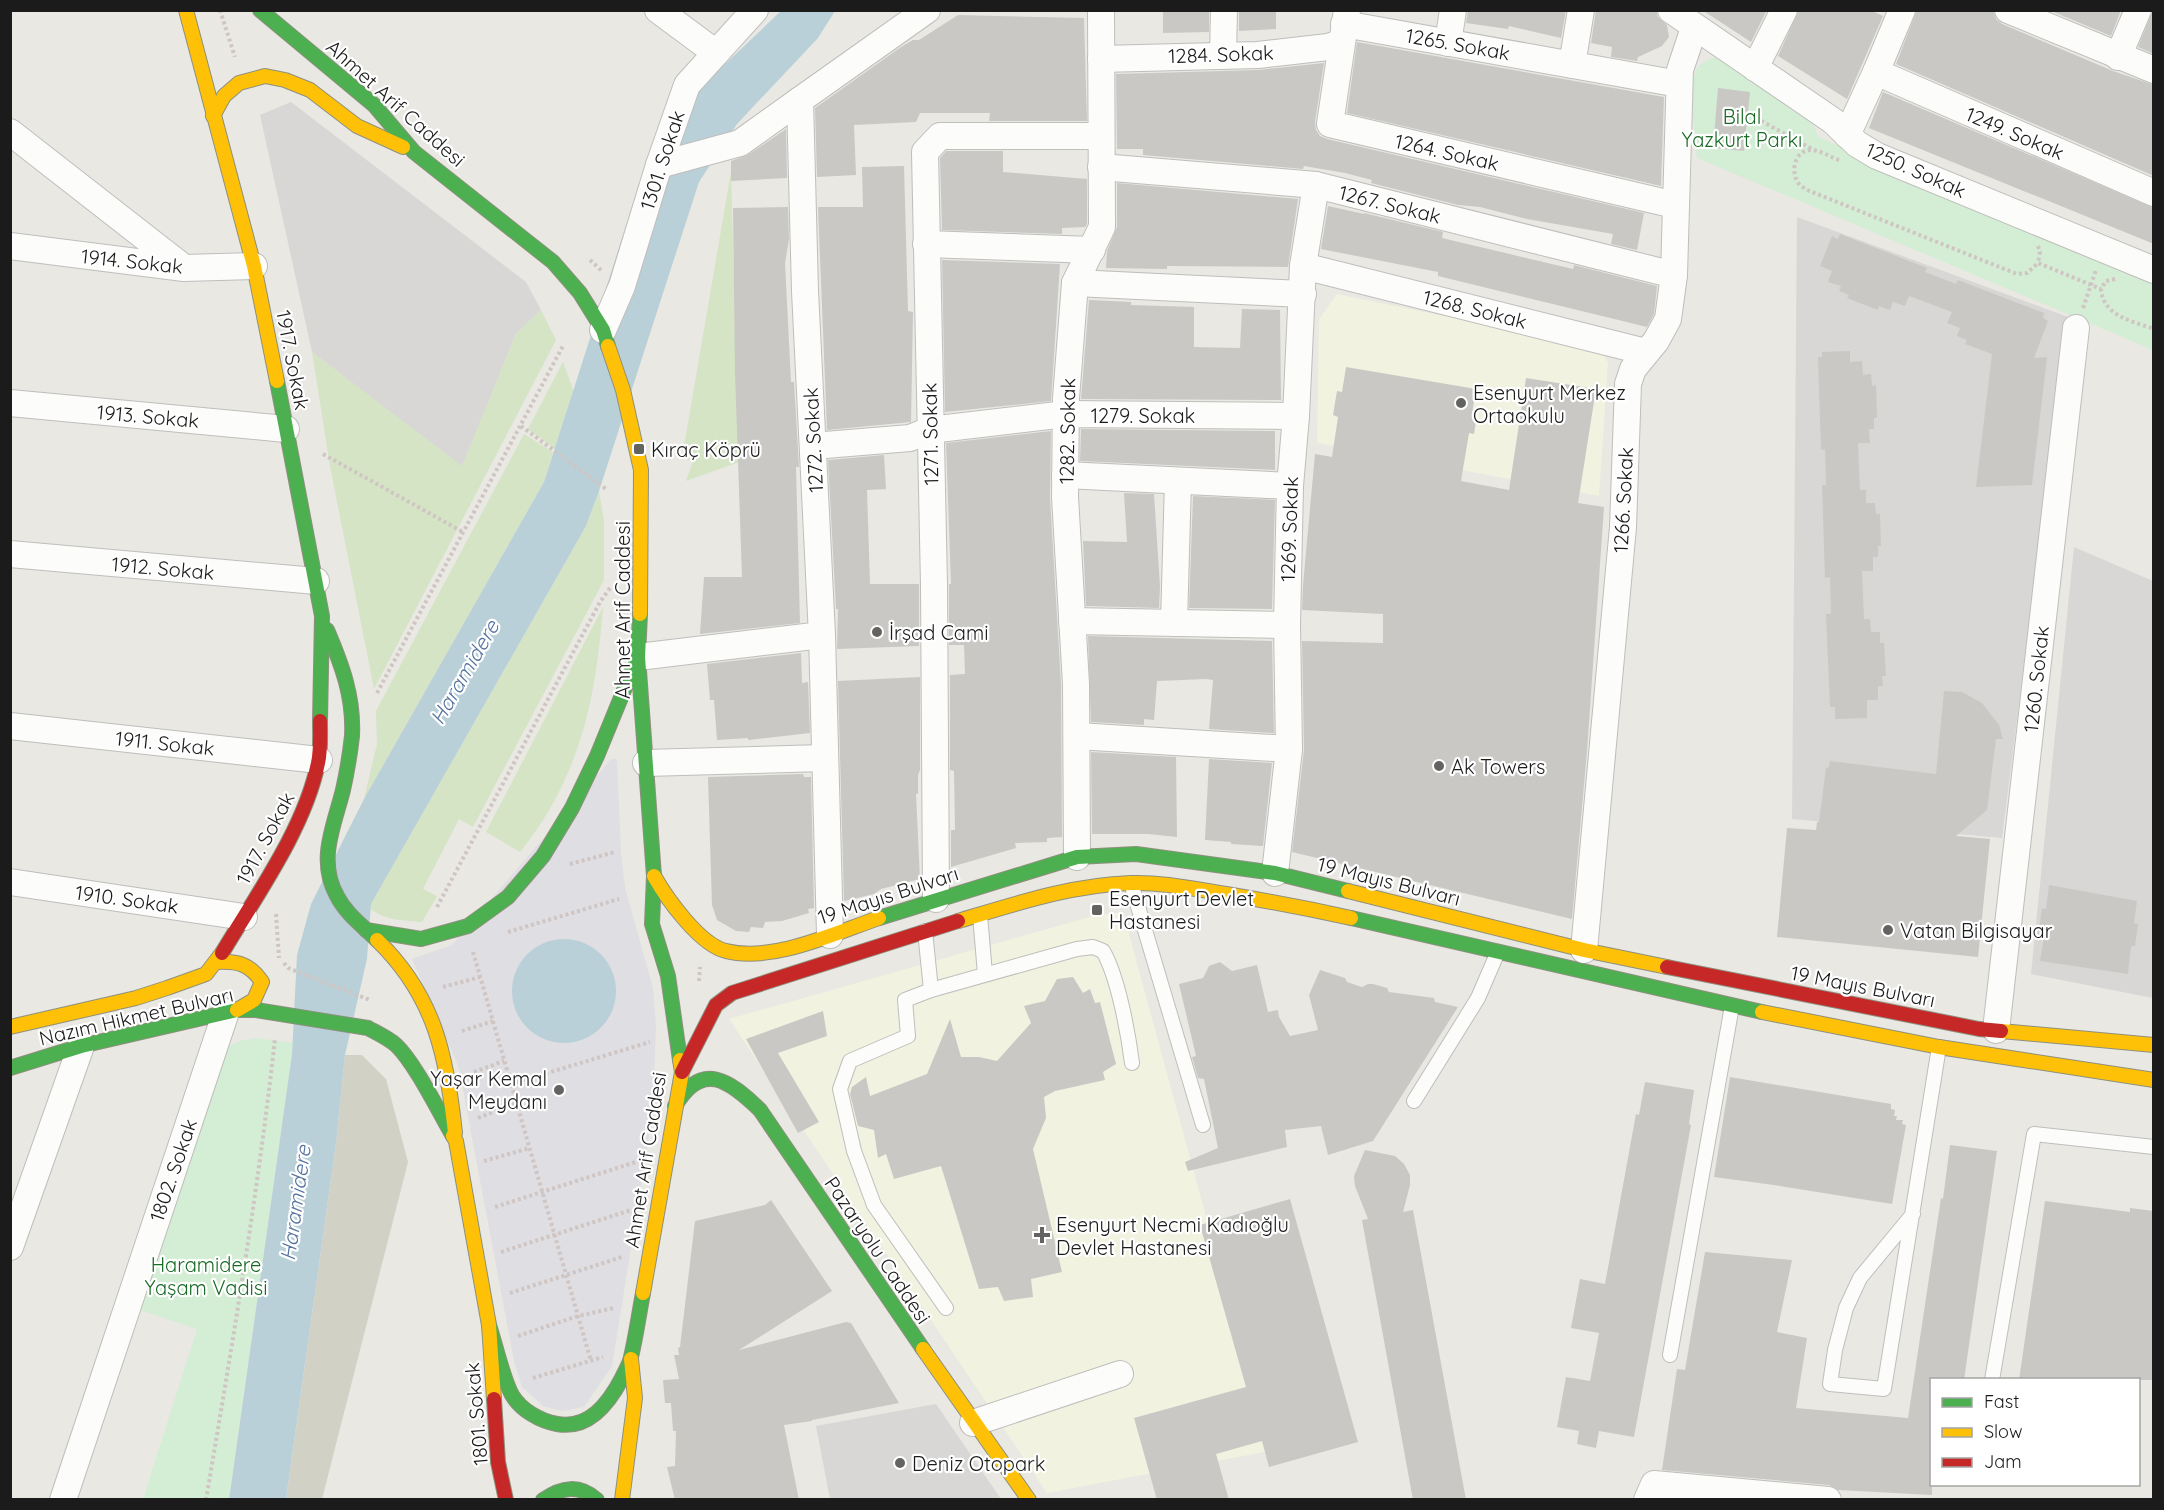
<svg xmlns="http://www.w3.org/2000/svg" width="2164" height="1510" font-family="Quicksand,sans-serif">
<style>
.residential{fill:#d8d7d5}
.education{fill:#f1f2df}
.construction{fill:#d1d1c6}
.grass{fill:#d4e4c5}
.park{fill:#d4edd5}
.plaza{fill:#dfdee2}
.water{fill:#bad0d8}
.building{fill:#cac8c5}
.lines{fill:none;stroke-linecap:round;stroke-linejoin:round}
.lane-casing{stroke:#bfbebc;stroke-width:16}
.street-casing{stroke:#bfbebc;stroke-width:28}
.fast-casing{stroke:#8e907e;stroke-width:16}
.slow-casing{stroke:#8e907e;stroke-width:16}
.jam-casing{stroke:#8e907e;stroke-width:16}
.path{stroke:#cfc5c2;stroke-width:4;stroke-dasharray:3 3;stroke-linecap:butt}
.lane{stroke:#fcfcfb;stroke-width:14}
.street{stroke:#fcfcfb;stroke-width:26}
.fast{stroke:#4caf50;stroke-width:14}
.slow{stroke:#ffc107;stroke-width:14}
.jam{stroke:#c62828;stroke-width:14}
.poi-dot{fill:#636361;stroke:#fff;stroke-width:2}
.labels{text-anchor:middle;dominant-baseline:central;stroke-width:4.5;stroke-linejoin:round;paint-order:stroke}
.street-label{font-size:20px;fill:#1b1b1b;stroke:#fff}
.park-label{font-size:20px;fill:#186a25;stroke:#fff}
.poi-label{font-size:20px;fill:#1b1b1b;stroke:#fff;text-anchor:start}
.water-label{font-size:21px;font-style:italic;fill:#54739e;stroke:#fff}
</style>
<rect width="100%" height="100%" fill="#e9e8e3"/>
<g class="residential">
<polygon points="291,102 526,282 541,310 516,334 462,467 312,352 260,115"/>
<polygon points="1797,217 2068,317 2002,838 1792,819"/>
<polygon points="2074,547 2153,581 2153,998 2031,974"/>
<polygon points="936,1404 1001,1499 830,1499 816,1426"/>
</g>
<g class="education">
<polygon points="1337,294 1600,348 1608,363 1599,496 1317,443 1319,319"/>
<polygon points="1123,912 1270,1451 1047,1493 729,1019 1093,916"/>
</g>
<polygon class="construction" points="345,1055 362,1055 386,1079 408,1162 322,1499 286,1500 336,1143"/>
<g class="grass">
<polygon points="731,172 739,462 686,481 693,461 682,458"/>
<polygon points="541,310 556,340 374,689 330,466 312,352 462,466 516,334"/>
<polygon points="563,362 578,403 599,481 528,429"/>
<polygon points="524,434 553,452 544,482 364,799 377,744 376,711"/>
<path d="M599 491 604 521V580L473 827 459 819 423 889 437 896 422 922C403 920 385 921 370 908L371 904 586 526Z"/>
<path d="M603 607C596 698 580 778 520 852L486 832Z"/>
</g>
<g class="park">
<path d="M1716 57 1723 59 1810 115 1818 137 2153 279V350L1697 158C1696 138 1686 80 1699 66 1704 61 1710 59 1716 57Z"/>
<polygon points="256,1038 293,1043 292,1054 229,1499 143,1499 197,1329 140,1310 225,1048 240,1041"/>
</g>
<polygon class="plaza" points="611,759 617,759 621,854 625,888 653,988 656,1025 653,1111 612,1366 584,1407 562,1411 543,1406 522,1387 514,1361 459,1068 412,959 452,945"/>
<g class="water">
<polygon points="781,11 835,11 818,38 737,124 699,182 599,491 586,526 371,904 367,959 345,1055 336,1143 286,1499 229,1500 292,1054 297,955 311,904 364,799 544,482 640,182 703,85"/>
<circle cx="564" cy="991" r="52"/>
</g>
<g class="building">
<polygon points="1163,10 1209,10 1209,32 1163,33"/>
<polygon points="1239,10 1276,10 1276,29 1239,31"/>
<polygon points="1468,10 1566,10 1561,38 1509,26 1508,29 1466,23"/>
<polygon points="1596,10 1656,10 1658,17 1667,25 1669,37 1662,46 1638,57 1637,61 1611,57 1612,47 1591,43"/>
<polygon points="1702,10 1767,10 1751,42"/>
<polygon points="1799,10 1870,10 1883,16 1847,99 1778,56"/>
<polygon points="1917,10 1993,10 1996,19 2002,24 2113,71 2154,85 2154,176 1896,64"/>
<polygon points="2049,10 2121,10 2111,36"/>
<polygon points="2153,10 2154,10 2154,54 2138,47"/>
<polygon points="958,15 1084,18 1087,121 989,121 990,113 920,113 916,122 854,125 856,175 817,177 815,108 901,47 913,40 919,40"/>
<polygon points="1357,42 1664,97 1661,186 1347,113"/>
<polygon points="1324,63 1315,122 1316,130 1320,136 1327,139 1644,213 1637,250 1611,244 1613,234 1527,219 1480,207 1458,205 1371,183 1372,180 1345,173 1304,166 1303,169 1143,155 1143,149 1117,149 1116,74 1258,70"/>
<polygon points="1718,88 1750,92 1744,151 1713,148"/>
<polygon points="1883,92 2154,208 2154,244 1869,128"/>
<polygon points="786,129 787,178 731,181 731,161 748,155"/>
<polygon points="946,151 1003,151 1003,172 1087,179 1087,224 1085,227 1062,228 1062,234 942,230 940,158"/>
<polygon points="904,166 908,311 913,312 911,422 827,430 818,207 863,207 862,167"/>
<polygon points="1117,183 1298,199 1288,267 1167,266 1167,269 1106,268 1107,251 1117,227"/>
<polygon points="1328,206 1364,214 1364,213 1443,232 1442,238 1573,269 1574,265 1657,286 1654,314 1647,327 1438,276 1438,272 1321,249"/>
<polygon points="788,207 789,239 785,263 791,382 794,382 799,467 796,467 800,623 700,634 704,577 742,577 735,373 733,208"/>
<polygon points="1840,234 1927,268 1925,272 1956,284 1958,280 2044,313 2043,318 2048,321 2034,358 2047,357 2032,485 1976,487 1992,354 1965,344 1967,340 1957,336 1960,328 1947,323 1952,312 1928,303 1909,296 1905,306 1893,302 1890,310 1879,306 1878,310 1847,298 1849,295 1839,291 1841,286 1828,282 1832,271 1820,266 1832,236 1838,239"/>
<polygon points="942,260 1060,264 1051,401 945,412"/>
<polygon points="1089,300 1131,302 1131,305 1194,307 1194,347 1240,348 1242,309 1280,310 1281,400 1081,399"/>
<polygon points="1850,351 1850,362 1862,361 1863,375 1871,374 1872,386 1876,385 1877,418 1874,418 1874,429 1869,429 1870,443 1858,443 1860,490 1866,490 1866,503 1875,503 1876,514 1880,514 1881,546 1878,546 1878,557 1873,557 1873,571 1862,571 1864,619 1870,619 1871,632 1880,632 1880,643 1884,643 1886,676 1882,676 1883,686 1878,686 1878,700 1867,700 1867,718 1835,719 1835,707 1830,707 1826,614 1831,614 1830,577 1825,578 1822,485 1826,485 1825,449 1821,450 1818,357 1822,357 1822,352"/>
<polygon points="1346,367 1476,389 1472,414 1477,415 1474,434 1469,433 1461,481 1509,490 1526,378 1596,389 1578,503 1604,507 1587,751 1572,919 1292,852 1304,750 1302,641 1383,643 1383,614 1302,610 1303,585 1315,454 1332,457 1338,417 1333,415 1337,391 1342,392"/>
<polygon points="1081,429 1275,431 1275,470 1080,461"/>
<polygon points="1051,431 1050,498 1061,684 1062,837 1047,838 1047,842 1015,843 1016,848 951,867 951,830 955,830 954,771 950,770 950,675 965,674 964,645 949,645 949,584 951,584 946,443"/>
<polygon points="884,455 886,489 867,490 870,584 919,584 919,646 837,649 838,609 836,609 828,460"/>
<polygon points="1124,493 1154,494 1160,586 1159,608 1086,606 1083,541 1127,542"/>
<polygon points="1193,496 1275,500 1272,609 1189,608"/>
<polygon points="1088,636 1272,641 1274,733 1209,729 1213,680 1206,679 1157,681 1154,720 1144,719 1144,725 1091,722"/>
<polygon points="801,653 802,683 808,682 810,733 748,740 748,738 717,740 714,700 710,700 707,664"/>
<polygon points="920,677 920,770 918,775 918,794 916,794 920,879 881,889 874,894 844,901 838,681"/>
<polygon points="1944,691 1962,692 1982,703 1999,725 2003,739 1996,739 1987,810 1956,836 1990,839 1978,957 1777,937 1787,828 1816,830 1817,822 1819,822 1826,768 1829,767 1830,761 1936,774"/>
<polygon points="1091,752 1176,757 1177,837 1148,834 1092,834"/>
<polygon points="1209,759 1272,763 1263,846 1231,844 1231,842 1205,840"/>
<polygon points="803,774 804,777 811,777 814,908 808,909 809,913 782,921 765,922 763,928 751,927 749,932 736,931 717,920 712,905 708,777"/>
<polygon points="2049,885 2137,901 2134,923 2138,924 2135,946 2131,946 2128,974 2040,961 2044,937 2038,936 2042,908 2046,909"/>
<polygon points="1220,962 1232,971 1257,965 1268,1012 1278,1010 1279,1017 1290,1036 1318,1030 1309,995 1320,970 1345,978 1347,982 1362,987 1368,984 1373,984 1387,988 1389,992 1434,998 1435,1002 1458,1007 1373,1141 1328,1155 1321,1126 1285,1130 1287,1147 1188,1171 1185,1162 1218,1148 1204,1079 1198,1078 1192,1057 1196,1056 1179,984 1203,978 1209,966"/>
<polygon points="1073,977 1083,993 1090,989 1095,1003 1100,1002 1116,1064 1103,1072 1105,1080 1055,1091 1044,1097 1046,1118 1033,1149 1062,1272 1031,1279 1033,1297 1004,1301 998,1287 979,1289 941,1166 894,1179 886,1154 878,1158 874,1130 858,1126 850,1094 852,1087 866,1077 870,1096 927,1074 950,1019 961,1057 979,1057 997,1061 1031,1023 1024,1006 1045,1001 1057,979"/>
<polygon points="823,1011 827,1036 778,1053 819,1122 798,1133 746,1039"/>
<polygon points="1730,1077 1891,1104 1891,1109 1895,1110 1894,1116 1897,1116 1896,1120 1903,1120 1902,1124 1906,1125 1892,1204 1774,1185 1714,1177"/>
<polygon points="1645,1082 1694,1090 1689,1124 1691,1125 1634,1437 1599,1431 1596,1448 1577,1444 1579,1431 1557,1427 1566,1377 1590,1381 1599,1333 1571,1328 1580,1279 1605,1284 1636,1114 1639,1115"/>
<polygon points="1950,1145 1997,1151 1964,1380 1932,1380 1932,1495 1838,1490 1829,1485 1662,1470 1677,1369 1685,1370 1705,1252 1792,1260 1777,1332 1807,1338 1796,1408 1908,1418 1941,1198 1943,1199"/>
<polygon points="1365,1150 1395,1156 1404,1164 1410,1175 1410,1185 1403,1212 1413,1210 1466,1500 1413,1500 1362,1220 1368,1219 1355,1186 1354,1176"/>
<polygon points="1290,1199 1358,1442 1269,1467 1262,1441 1216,1454 1229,1500 1157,1500 1134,1418 1246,1387 1200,1225"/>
<polygon points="771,1200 832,1291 739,1350 846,1322 851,1323 899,1403 812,1420 812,1421 784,1425 799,1500 675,1500 667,1467 675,1466 676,1431 673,1431 671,1403 665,1403 663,1380 679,1379 674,1355 679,1355 678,1348 680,1347 695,1221 765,1205"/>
<polygon points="2045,1201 2130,1212 2130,1208 2154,1211 2154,1380 2019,1380"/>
</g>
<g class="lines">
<defs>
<g id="lane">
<polyline points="1131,883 1203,1125"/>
<polyline points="980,915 985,974"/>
<polyline points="925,931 931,990"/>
<polyline points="1414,1101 1478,998 1497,954"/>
<polyline points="1913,1214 1860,1278 1846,1308 1835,1350 1830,1384 1884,1389 1939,1047"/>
<path d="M946 1308 874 1205 854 1151 840 1089 850 1061 908 1036 905 1000 931 990 1077 949 1093 947 1103 951C1118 977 1128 1032 1132 1063"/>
<polyline points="1670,1355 1732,1006"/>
<polyline points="1992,1380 2034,1134 2154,1147"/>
</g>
<g id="street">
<polyline points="658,10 716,53"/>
<polyline points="1347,10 1330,124 1675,205"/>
<polyline points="1671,10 1833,121 1857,144 1877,156 2154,270"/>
<polyline points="2008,10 2154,70"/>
<polyline points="1344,24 1679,84"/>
<polyline points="1448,43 1453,10"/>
<polyline points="1223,56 1224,10"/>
<polyline points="2118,57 2138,10"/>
<polyline points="1101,59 1258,55 1328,47 1341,43"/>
<polyline points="1572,65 1581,10"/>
<polyline points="1755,68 1784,10"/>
<polyline points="1876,72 2154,193"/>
<polyline points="10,132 183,267"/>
<polyline points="1847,135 1876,72 1902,10"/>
<polyline points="659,165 740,143 800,100"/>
<polyline points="1101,167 1316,185 1674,275"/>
<polyline points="926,244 1092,250"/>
<polyline points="10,246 184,268 254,266"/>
<polyline points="1303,266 1646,352"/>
<polyline points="1075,283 1303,294"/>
<polyline points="603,330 622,286 659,165 687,85 755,10"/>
<polyline points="10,403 286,429"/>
<polyline points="813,446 910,438 930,430 1066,414 1296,416"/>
<polyline points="1065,475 1290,486"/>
<polyline points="10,554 316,581"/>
<polyline points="1072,621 1287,625"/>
<polyline points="1174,623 1178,481"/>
<polyline points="638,657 822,635"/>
<polyline points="10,726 319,760"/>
<polyline points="1077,736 1289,749"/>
<polyline points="646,763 824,758"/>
<polyline points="1077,857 1076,684 1065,497 1066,398 1075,283 1102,227 1101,10"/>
<polyline points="1275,873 1289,749 1287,625 1290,486 1296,416 1303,266 1316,185"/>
<polyline points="10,882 244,917"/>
<polyline points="936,899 934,585 925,152 940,136 1100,136"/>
<polyline points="830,935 822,635 805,291 800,100 927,10"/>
<polyline points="1584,950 1623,527 1628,384 1633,369 1656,341 1668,319 1674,275 1680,70 1694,28"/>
<polyline points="1996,1030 2076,328"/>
<polyline points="10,1247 81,1046"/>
<polyline points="973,1423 1120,1374"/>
<polyline points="63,1500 226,1012"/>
<polyline points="1647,1500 1654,1484 1828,1500"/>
</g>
<g id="fast">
<polyline points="260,10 374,105 414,152 553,262 580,293 603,330 608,346"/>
<polyline points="277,381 322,616 320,721"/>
<polyline points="640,614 638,657 654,876 652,924 668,976 680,1060"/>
<path d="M327 630C342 665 354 697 352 736 350 754 347 772 343 790 334 826 317 860 337 896 346 914 363 926 377 940"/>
<polyline points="879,918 1077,857 1136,854 1275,873 1348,891"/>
<polyline points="1351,918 1762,1012"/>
<polyline points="366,930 421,939 468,926 508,897 543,856 572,808 597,756 636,661"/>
<path d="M10 1068 81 1046 237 1010H256L368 1028C377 1033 388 1038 396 1045 415 1063 439 1112 453 1136"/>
<path d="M675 1106C702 1060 729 1080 760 1110L923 1349"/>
<path d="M489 1325C495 1343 503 1379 512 1395 521 1410 540 1421 557 1424 589 1430 609 1403 622 1378 625 1371 630 1364 631 1357 636 1336 639 1314 643 1293"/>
<path d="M543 1500C562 1487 579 1484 597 1500"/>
</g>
<g id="slow">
<polyline points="186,10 254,266 277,381"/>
<polyline points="213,116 224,96 239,83 265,76 285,80 310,90 357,126 403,147"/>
<polyline points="608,346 623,390 641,470 640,614"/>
<path d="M654 876C667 899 700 945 726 951 772 963 835 933 879 918"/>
<polyline points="1348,891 1584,950 1667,967"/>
<path d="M958 921C1015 904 1071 885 1131 883 1163 882 1194 889 1226 894 1268 901 1310 909 1351 918"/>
<path d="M377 940C435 996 447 1057 455 1133"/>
<path d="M217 962C238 961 250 964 262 982L254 1000 237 1010"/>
<polyline points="1762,1012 1939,1047 2154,1080"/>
<polyline points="10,1027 136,998 167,988 206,974 222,953"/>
<polyline points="2001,1031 2154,1045"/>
<polyline points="453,1136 456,1141 489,1325 494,1399"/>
<polyline points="643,1293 682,1072 680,1060"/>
<polyline points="923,1349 1029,1500"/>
<polyline points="622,1500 635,1398 631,1359"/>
</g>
<g id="jam">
<path d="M222 953C256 896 305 828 318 763 321 750 320 735 320 721"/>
<polyline points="1667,967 1979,1029 2001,1031"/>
<polyline points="682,1072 716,1005 732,993 958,921"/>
<polyline points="494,1399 498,1462 506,1500"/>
</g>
</defs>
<use href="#lane" class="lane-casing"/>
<use href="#street" class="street-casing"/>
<use href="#fast" class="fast-casing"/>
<use href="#slow" class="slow-casing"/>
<use href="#jam" class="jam-casing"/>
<g class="path">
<polyline points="220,10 235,57"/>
<polyline points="1756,118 1812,149"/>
<path d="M1839 160C1830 157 1820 150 1811 150 1794 150 1790 173 1799 184 1801 187 1805 188 1807 190L2017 274 2027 273 2038 263"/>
<polyline points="2038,246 2040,252 2038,263 2101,289"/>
<polyline points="590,260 602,271"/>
<path d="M2115 279 2106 281 2101 289C2103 316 2132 321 2154 329"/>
<polyline points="2083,308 2096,270"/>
<polyline points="521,426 606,489"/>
<polyline points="323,454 463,532"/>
<polyline points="377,693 564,344"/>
<polyline points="570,864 615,852"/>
<polyline points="437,907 600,602 610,588"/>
<polyline points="276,914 279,958"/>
<polyline points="508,932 619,899"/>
<polyline points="473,952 591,1361"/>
<polyline points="284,963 288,968 370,1000"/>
<polyline points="699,981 700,967"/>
<polyline points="443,987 480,977"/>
<polyline points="462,1031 493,1021"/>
<polyline points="474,1072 504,1061"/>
<polyline points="511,1084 650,1042"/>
<polyline points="478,1118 516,1103"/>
<polyline points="484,1161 530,1148"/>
<polyline points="495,1207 639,1161"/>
<polyline points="501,1252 631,1210"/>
<polyline points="510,1293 622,1257"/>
<polyline points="518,1336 578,1316 614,1308"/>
<polyline points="533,1378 603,1357"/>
<path d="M206 1500C232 1346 258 1193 275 1038"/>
</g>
<use href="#lane" class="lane"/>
<use href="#street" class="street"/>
<use href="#fast" class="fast"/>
<use href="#slow" class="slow"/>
<use href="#jam" class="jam"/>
</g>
<g class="poi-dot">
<circle cx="1461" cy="403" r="6"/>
<rect x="633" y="443" width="12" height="12" rx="3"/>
<circle cx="877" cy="632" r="6"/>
<circle cx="1439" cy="766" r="6"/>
<rect x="1091" y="904" width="12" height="12" rx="3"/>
<circle cx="1888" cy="930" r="6"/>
<circle cx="559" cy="1090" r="6"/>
<path d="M1039 1226h6v6h6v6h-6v6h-6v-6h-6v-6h6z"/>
<circle cx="900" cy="1463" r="6"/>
</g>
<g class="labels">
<g class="street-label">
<text transform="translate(1458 44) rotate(10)">1265. Sokak</text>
<text transform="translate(1221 54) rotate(-2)">1284. Sokak</text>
<text transform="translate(396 103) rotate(42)">Ahmet Arif Caddesi</text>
<text transform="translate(2015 133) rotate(23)">1249. Sokak</text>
<text transform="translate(1447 152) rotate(13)">1264. Sokak</text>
<text transform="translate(662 160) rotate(-72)">1301. Sokak</text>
<text transform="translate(1916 170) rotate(24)">1250. Sokak</text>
<text transform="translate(1390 204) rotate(14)">1267. Sokak</text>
<text transform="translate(132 261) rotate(6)">1914. Sokak</text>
<text transform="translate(1475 309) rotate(14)">1268. Sokak</text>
<text transform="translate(293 360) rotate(79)">1917. Sokak</text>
<text x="1143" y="415">1279. Sokak</text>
<text transform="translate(148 416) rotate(5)">1913. Sokak</text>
<text transform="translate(1067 431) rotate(-89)">1282. Sokak</text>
<text transform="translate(930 434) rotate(-91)">1271. Sokak</text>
<text transform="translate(813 440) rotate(-93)">1272. Sokak</text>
<text transform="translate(1623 500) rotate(-87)">1266. Sokak</text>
<text transform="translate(1289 529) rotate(-88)">1269. Sokak</text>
<text transform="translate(163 568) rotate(5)">1912. Sokak</text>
<text transform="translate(622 610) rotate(-90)">Ahmet Arif Caddesi</text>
<text transform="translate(2036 679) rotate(-84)">1260. Sokak</text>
<text transform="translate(165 743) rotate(6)">1911. Sokak</text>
<text transform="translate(265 838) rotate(-62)">1917. Sokak</text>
<text transform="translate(1389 881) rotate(14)">19 Mayıs Bulvarı</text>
<text transform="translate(888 895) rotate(-18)">19 Mayıs Bulvarı</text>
<text transform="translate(127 899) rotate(8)">1910. Sokak</text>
<text transform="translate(1863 986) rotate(11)">19 Mayıs Bulvarı</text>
<text transform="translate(136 1016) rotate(-13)">Nazım Hikmet Bulvarı</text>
<text transform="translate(645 1160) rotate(-81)">Ahmet Arif Caddesi</text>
<text transform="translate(173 1170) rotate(-71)">1802. Sokak</text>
<text transform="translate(878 1250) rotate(56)">Pazaryolu Caddesi</text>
<text transform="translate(476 1414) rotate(-95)">1801. Sokak</text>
</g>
<g class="park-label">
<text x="1742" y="116">Bilal<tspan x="1742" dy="23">Yazkurt Parkı</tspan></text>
<text x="206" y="1264">Haramidere<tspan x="206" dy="23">Yaşam Vadisi</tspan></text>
</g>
<g class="poi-label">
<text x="1473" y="392">Esenyurt Merkez<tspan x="1473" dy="23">Ortaokulu</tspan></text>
<text x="651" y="449">Kıraç Köprü</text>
<text x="889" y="632">İrşad Cami</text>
<text x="1451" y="766">Ak Towers</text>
<text x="1109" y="898">Esenyurt Devlet<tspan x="1109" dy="23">Hastanesi</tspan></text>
<text x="1900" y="930">Vatan Bilgisayar</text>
<text x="547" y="1078" text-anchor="end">Yaşar Kemal<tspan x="547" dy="23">Meydanı</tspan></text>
<text x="1056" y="1224">Esenyurt Necmi Kadıoğlu<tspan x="1056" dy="23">Devlet Hastanesi</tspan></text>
<text x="912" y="1463">Deniz Otopark</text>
</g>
<g class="water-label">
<text transform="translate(464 672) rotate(-60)">Haramidere</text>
<text transform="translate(295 1203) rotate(-82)">Haramidere</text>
</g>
</g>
<rect width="2164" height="1510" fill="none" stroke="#1b1b1b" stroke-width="24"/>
<rect x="1930" y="1378" width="210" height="108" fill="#ffffff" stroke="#a4a4a4" stroke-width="1.5"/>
<rect x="1942" y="1398" width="30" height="9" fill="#4caf50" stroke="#a4a4a4" stroke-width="1.5"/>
<text x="1984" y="1408" font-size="18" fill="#1b1b1b">Fast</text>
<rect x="1942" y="1428" width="30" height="9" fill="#ffc107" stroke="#a4a4a4" stroke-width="1.5"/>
<text x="1984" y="1438" font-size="18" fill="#1b1b1b">Slow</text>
<rect x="1942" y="1458" width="30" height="9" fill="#c62828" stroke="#a4a4a4" stroke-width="1.5"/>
<text x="1984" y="1468" font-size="18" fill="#1b1b1b">Jam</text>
</svg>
